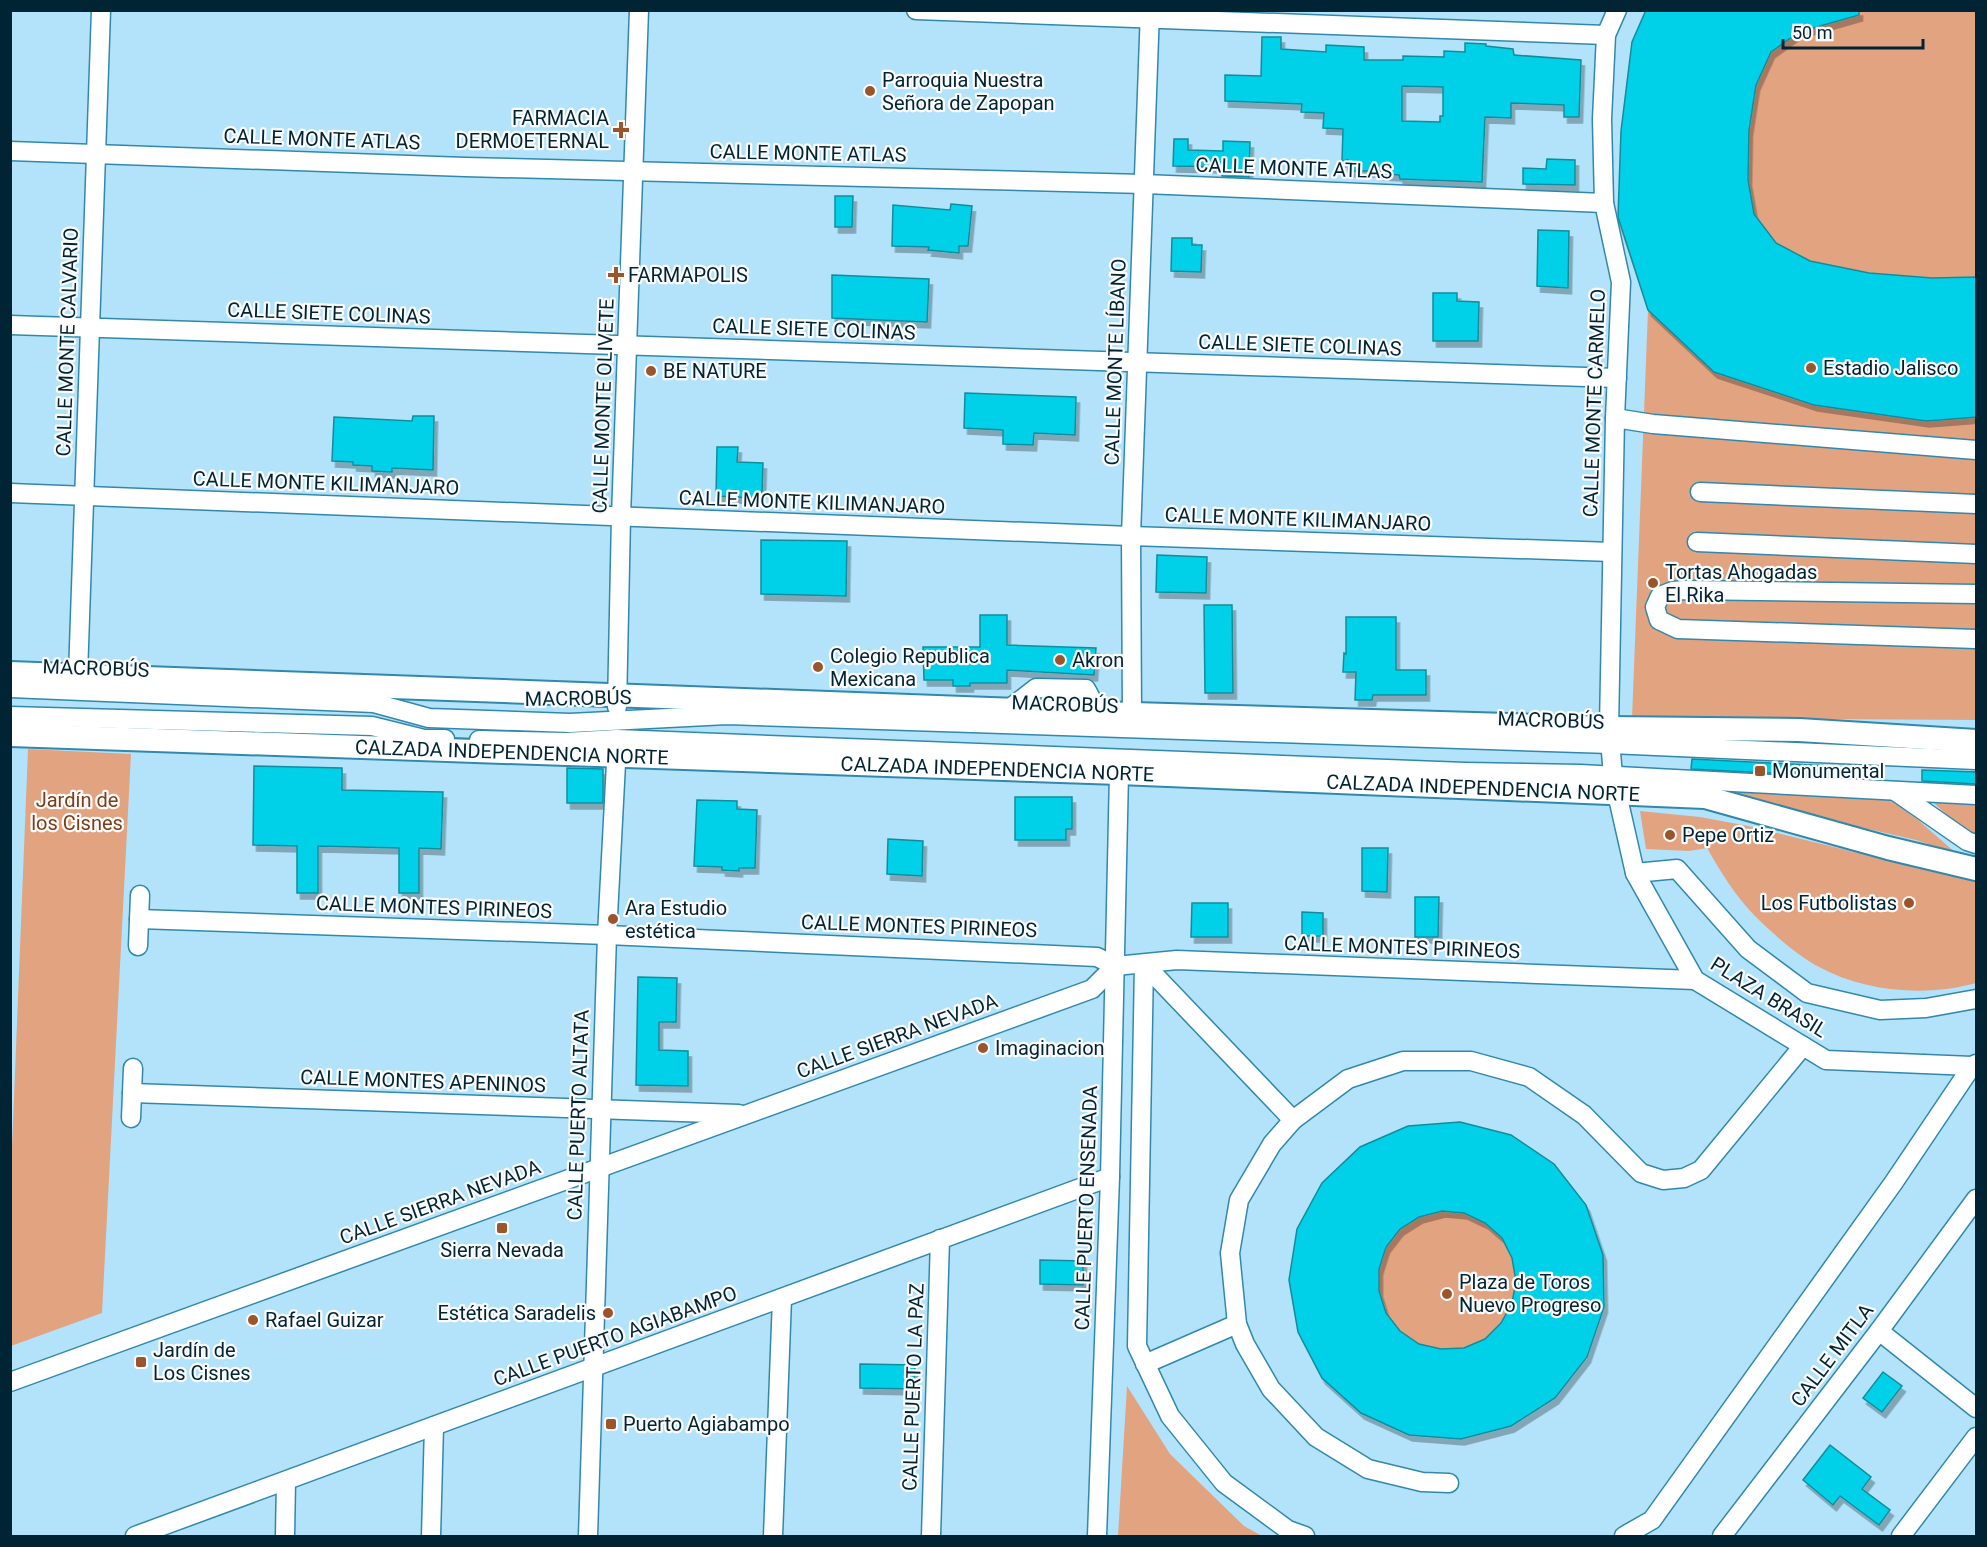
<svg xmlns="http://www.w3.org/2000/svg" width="1987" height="1547" font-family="Roboto,sans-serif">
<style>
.green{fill:#e2a381}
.building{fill:#05d0e8;stroke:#118d9d;stroke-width:1.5;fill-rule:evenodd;filter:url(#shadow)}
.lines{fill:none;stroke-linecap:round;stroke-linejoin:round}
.minor-casing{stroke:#3089ad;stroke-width:21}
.major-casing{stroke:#3089ad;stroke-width:26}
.minor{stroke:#fff;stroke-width:18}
.major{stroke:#fff;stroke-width:22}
.poi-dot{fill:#9b552c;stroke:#fbfbfb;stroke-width:2}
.labels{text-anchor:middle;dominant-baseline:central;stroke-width:4.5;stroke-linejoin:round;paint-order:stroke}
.poi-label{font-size:20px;fill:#002433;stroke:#fbfbfb;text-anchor:start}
.street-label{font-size:20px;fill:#002433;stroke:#fbfbfb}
.park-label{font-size:20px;fill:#7c3e18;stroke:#fbfbfb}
</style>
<defs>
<filter id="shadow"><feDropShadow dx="3.5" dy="6" stdDeviation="0" flood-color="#0004"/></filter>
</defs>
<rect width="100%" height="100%" fill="#b3e3fa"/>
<g class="green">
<polygon points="1646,11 1976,11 1976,720 1632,718 1648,310 1618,222 1621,131 1632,42"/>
<polygon points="28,749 131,754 102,1313 11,1346 11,1172"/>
<polygon points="1729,792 1886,796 1918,820 1957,854 1916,840 1778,808"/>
<polygon points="1934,803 1976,804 1976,837 1964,831"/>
<path d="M1640 811 1700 817 1748 826 1976 882V983C1927 997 1865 992 1819 967 1797 955 1773 934 1755 916 1735 896 1721 872 1707 848L1689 851 1646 849Z"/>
<polygon points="1511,1135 1555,1164 1586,1205 1603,1255 1604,1307 1555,1398 1511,1426 1461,1439 1409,1435 1361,1413 1322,1378 1298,1332 1289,1280 1297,1229 1322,1183 1360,1147"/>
<polygon points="1127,1386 1170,1454 1244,1526 1262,1536 1118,1536"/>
</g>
<g class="building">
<polygon points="1646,10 1859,10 1859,15 1799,32 1771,52 1756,85 1749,130 1748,180 1754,214 1776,243 1810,261 1869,273 1932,278 1977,277 1977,417 1926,421 1814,405 1714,372 1648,310 1618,217 1621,131 1632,42"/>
<path d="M1262 37H1281V49L1326 52V45L1364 47V60H1403V56L1444 57V51L1465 52V43L1486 44V46L1513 49 1514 55 1581 60 1579 117H1564V105L1511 103V118L1485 117 1482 182 1400 179 1399 175 1380 174V171H1348V160L1342 161 1343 129 1323 128 1324 113 1301 112 1302 104 1225 101V75L1261 76ZM1402 86 1443 87V116H1440V122L1402 121Z"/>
<polygon points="1174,139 1188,139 1188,150 1223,151 1223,141 1250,142 1249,177 1222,176 1222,167 1173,166"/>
<polygon points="1547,159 1575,160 1575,185 1523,184 1523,168 1546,169"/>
<polygon points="835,196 853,196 852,227 835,227"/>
<polygon points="951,204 972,206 968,246 959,246 959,253 928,250 929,247 892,246 893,205 950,210"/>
<polygon points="1538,230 1569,231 1568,288 1537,286"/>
<polygon points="1172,238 1192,238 1192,245 1202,245 1201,272 1171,271"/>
<polygon points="832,275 929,279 927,322 832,318"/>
<polygon points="1433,293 1457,293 1457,301 1479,302 1478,341 1433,341"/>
<polygon points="965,393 1076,397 1075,435 1034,433 1033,445 1003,444 1003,430 964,428"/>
<polygon points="413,416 434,416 433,470 392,468 392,472 372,471 372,466 353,465 353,462 332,461 334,417 412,421"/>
<polygon points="717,447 738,447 737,462 763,463 762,492 756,492 755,498 716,496"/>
<polygon points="761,540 847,541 846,596 761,594"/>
<polygon points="1157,555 1207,557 1206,593 1156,592"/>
<polygon points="1204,605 1232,605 1233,693 1205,693"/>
<polygon points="980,615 1007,615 1007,645 1096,648 1094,675 1007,670 1007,683 970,683 970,686 953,686 953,680 924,680 923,647 980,647"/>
<polygon points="1346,617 1396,617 1396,670 1426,670 1426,695 1373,695 1372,700 1355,700 1356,672 1343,672 1344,653 1346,654"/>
<polygon points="1692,759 1830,766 1830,776 1691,769"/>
<polygon points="254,766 342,768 342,790 443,792 441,849 419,848 419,893 399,893 399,848 318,846 318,893 297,893 297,846 253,845"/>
<polygon points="567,768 603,769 603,803 567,803"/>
<polygon points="1922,770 1977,772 1977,784 1922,781"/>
<polygon points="1015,797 1072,797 1072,829 1066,829 1066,840 1015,840"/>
<polygon points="697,800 737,801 737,809 757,810 755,868 739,868 739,871 722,870 722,867 694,866"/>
<polygon points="888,839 923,841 922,876 887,874"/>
<polygon points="1362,848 1388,848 1387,892 1362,891"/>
<polygon points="1415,897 1439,897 1438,937 1415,937"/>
<polygon points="1192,903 1228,903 1228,937 1191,937"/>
<polygon points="1302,912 1323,913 1323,936 1302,936"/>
<polygon points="638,977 677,978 676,1022 659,1022 659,1050 688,1051 688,1086 636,1085"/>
<path d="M1460 1122 1511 1135 1554 1164 1586 1205 1603 1255 1604 1307 1587 1357 1555 1398 1511 1426 1461 1439 1409 1435 1361 1413 1322 1378 1298 1332 1289 1280 1297 1229 1322 1183 1360 1147 1408 1126ZM1442 1211 1464 1213 1485 1223 1502 1238 1512 1258 1516 1281 1512 1303 1501 1323 1485 1339 1464 1348 1441 1349 1419 1344 1400 1331 1386 1313 1379 1291V1269L1386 1247 1400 1229 1419 1217Z"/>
<polygon points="1040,1260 1083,1261 1083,1285 1040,1284"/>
<polygon points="860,1364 915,1365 914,1389 860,1388"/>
<polygon points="1883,1372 1902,1386 1882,1412 1863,1398"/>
<polygon points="1830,1445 1871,1477 1862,1489 1890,1510 1879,1525 1840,1496 1833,1505 1803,1480"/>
</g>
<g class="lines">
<defs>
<g id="minor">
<polyline points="916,10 1606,35"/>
<polyline points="1617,10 1606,35 1602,119 1604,203 1621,282 1615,418 1609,728 1613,776 1635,873 1695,980 1826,1060 1972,1066 1976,1064"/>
<polyline points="10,151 465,167 1144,184 1604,203"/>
<polyline points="10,325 1617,378"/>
<polyline points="1615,418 1653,424 1976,450"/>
<polyline points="1700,492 1976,504"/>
<polyline points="10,493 1131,536 1612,552"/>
<polyline points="1697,542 1976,554"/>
<polyline points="1976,594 1684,590 1673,591 1660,596 1655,607 1659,620 1678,629 1976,639"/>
<polyline points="78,675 101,10"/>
<polyline points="10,688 374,703 429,718 570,723 727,715 1610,744 1976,760"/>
<polyline points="617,707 621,517 639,10"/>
<polyline points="1009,709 1036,688 1086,689 1099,713"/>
<polyline points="1132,714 1131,536 1150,10"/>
<polyline points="10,716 372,726 424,739 445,739"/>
<polyline points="479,740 566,742 617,739 1465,772 1580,774 1976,795"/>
<polyline points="1895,791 1967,841 1976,844"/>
<polyline points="1635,873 1677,869 1748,949 1807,993 1880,1010 1926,1008 1976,999"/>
<polyline points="139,919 607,935 1097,957 1115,966 1177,960 1695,980"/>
<polyline points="138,946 140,895"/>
<polyline points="1144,964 1137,1346 1170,1416 1224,1483 1288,1530 1305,1536"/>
<polyline points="1144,964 1293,1120"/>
<polyline points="132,1093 739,1114"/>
<polyline points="131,1118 133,1068"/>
<polyline points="1879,1331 1976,1408"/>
<polyline points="1145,1364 1237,1324"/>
<polyline points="10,1382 1092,989 1115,966"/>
<polyline points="1449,1483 1422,1482 1368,1469 1316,1437 1271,1389 1245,1344 1237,1324 1230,1253 1239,1200 1272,1144 1293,1120 1348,1079 1403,1061 1471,1061 1529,1077 1584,1115 1641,1173 1663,1180 1684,1178 1701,1170 1803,1046"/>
<polyline points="135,1536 1110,1177"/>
<polyline points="285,1536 286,1481"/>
<polyline points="431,1536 434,1426"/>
<polyline points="588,1536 607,935 617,744"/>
<polyline points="773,1536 782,1298"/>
<polyline points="931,1536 940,1239"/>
<polyline points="1097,1536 1110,1177 1119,773"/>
<polyline points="1624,1536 1652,1520 1894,1182 1972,1066"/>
<polyline points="1722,1536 1879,1331 1976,1199"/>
<polyline points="1901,1536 1976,1437"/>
</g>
<g id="major">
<polyline points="10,673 1099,713 1609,728 1799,730 1976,741"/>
<path id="s1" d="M10 735 1119 773 1705 797 1888 848 1976 869"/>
</g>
</defs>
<use href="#minor" class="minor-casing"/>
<use href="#major" class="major-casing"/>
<use href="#minor" class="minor"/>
<use href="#major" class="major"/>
</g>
<g class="poi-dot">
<circle cx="870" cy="91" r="6"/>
<path d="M618 121h6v6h6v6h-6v6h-6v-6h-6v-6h6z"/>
<path d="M613 266h6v6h6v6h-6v6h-6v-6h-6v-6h6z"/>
<circle cx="1811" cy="368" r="6"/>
<circle cx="651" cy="371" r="6"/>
<circle cx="1653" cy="583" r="6"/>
<circle cx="1060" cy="660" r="6"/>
<circle cx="818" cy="667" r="6"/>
<rect x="1754" y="765" width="12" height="12" rx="3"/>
<circle cx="1670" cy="835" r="6"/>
<circle cx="1909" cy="903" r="6"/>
<circle cx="613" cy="919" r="6"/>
<circle cx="983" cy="1048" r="6"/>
<rect x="496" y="1222" width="12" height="12" rx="3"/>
<circle cx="1447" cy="1294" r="6"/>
<circle cx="608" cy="1313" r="6"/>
<circle cx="253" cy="1320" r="6"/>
<rect x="135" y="1356" width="12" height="12" rx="3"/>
<rect x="605" y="1418" width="12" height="12" rx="3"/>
</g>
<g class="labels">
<g class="poi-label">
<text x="882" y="80">Parroquia Nuestra<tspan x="882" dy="23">Señora de Zapopan</tspan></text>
<text x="609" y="118" text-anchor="end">FARMACIA<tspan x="609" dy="23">DERMOETERNAL</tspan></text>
<text x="628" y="275">FARMAPOLIS</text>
<text x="1823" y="368">Estadio Jalisco</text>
<text x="663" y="371">BE NATURE</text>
<text x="1665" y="572">Tortas Ahogadas<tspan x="1665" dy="23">El Rika</tspan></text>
<text x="830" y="656">Colegio Republica<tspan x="830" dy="23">Mexicana</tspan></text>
<text x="1072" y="660">Akron</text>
<text x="1772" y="771">Monumental</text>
<text x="1682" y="835">Pepe Ortiz</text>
<text x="1897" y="903" text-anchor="end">Los Futbolistas</text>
<text x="625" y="908">Ara Estudio<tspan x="625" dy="23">estética</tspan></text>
<text x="995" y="1048">Imaginacion</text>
<text x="502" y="1250" text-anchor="middle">Sierra Nevada</text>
<text x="1459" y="1282">Plaza de Toros<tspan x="1459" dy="23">Nuevo Progreso</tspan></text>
<text x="596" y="1313" text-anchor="end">Estética Saradelis</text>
<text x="265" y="1320">Rafael Guizar</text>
<text x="153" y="1350">Jardín de<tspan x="153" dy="23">Los Cisnes</tspan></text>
<text x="623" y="1424">Puerto Agiabampo</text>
</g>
<g class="street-label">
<text transform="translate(322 139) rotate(2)">CALLE MONTE ATLAS</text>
<text transform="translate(808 153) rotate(1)">CALLE MONTE ATLAS</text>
<text transform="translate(1294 168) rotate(2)">CALLE MONTE ATLAS</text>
<text transform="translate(329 313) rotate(2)">CALLE SIETE COLINAS</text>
<text transform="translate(814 329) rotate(2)">CALLE SIETE COLINAS</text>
<text transform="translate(67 342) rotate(-88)">CALLE MONTE CALVARIO</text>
<text transform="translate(1300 345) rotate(2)">CALLE SIETE COLINAS</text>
<text transform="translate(1115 362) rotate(-88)">CALLE MONTE LÍBANO</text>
<text transform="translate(1594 403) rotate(-88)">CALLE MONTE CARMELO</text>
<text transform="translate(603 406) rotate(-88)">CALLE MONTE OLIVETE</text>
<text transform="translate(326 483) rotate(2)">CALLE MONTE KILIMANJARO</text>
<text transform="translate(812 502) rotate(2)">CALLE MONTE KILIMANJARO</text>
<text transform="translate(1298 519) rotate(2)">CALLE MONTE KILIMANJARO</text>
<text transform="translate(96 668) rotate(2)">MACROBÚS</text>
<text transform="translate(578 698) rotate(-1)">MACROBÚS</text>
<text transform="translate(1065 704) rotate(2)">MACROBÚS</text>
<text transform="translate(1551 720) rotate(2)">MACROBÚS</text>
<text stroke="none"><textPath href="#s1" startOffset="502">CALZADA INDEPENDENCIA NORTE</textPath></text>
<text stroke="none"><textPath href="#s1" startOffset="988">CALZADA INDEPENDENCIA NORTE</textPath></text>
<text stroke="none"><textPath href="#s1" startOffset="1474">CALZADA INDEPENDENCIA NORTE</textPath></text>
<text transform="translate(434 907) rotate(2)">CALLE MONTES PIRINEOS</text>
<text transform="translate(919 926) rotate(2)">CALLE MONTES PIRINEOS</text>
<text transform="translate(1402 947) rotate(2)">CALLE MONTES PIRINEOS</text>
<text transform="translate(1769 997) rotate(32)">PLAZA BRASIL</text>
<text transform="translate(897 1036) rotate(-20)">CALLE SIERRA NEVADA</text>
<text transform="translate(423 1081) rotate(2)">CALLE MONTES APENINOS</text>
<text transform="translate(578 1115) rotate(-88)">CALLE PUERTO ALTATA</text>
<text transform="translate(440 1202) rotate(-20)">CALLE SIERRA NEVADA</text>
<text transform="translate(1086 1208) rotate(-88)">CALLE PUERTO ENSENADA</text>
<text transform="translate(615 1336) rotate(-20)">CALLE PUERTO AGIABAMPO</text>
<text transform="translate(1832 1355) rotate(-53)">CALLE MITLA</text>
<text transform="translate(913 1387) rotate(-88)">CALLE PUERTO LA PAZ</text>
</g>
<g class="park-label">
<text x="77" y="800">Jardín de<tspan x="77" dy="23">los Cisnes</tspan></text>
</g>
</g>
<rect width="1987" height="1547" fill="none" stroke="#002433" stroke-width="24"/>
<path d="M1783 39v9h140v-9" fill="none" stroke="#002433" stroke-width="3"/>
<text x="1792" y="39" font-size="18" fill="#002433" stroke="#fbfbfb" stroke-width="4.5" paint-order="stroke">50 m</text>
</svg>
